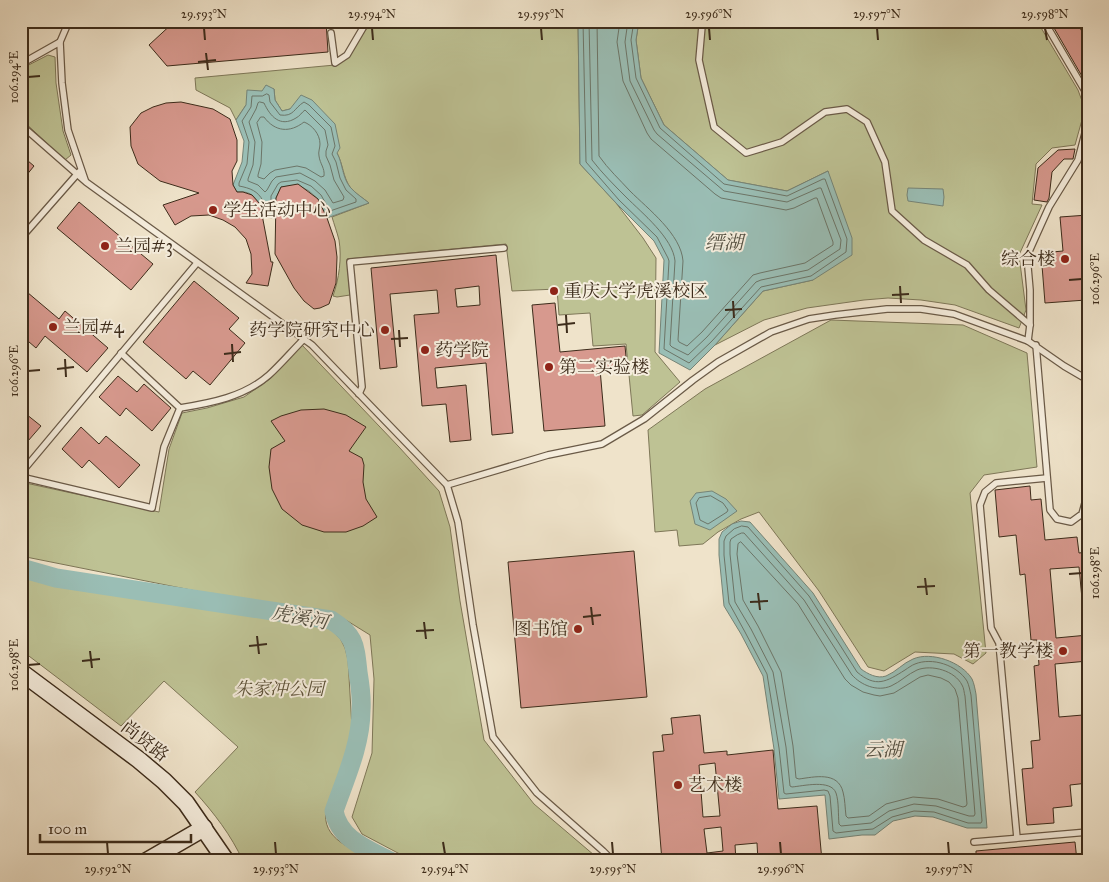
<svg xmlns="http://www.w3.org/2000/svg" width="1109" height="882" font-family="'IM FELL Great Primer','Noto Serif SC',serif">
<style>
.green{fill:#bec294;stroke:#7e7758}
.water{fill:#9abeb5;stroke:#758477}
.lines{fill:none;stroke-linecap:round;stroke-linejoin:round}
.shore{stroke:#6c7568;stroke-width:1}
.river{stroke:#9abeb5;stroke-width:19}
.building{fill:#d7998e;stroke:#3d2c1b;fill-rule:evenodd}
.lane-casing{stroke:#6a5a47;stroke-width:8}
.secondary-casing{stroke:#3d2c1b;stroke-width:19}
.lane{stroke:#f5eddd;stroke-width:5.5}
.secondary{stroke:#f5eddd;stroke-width:16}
.ticks{fill:none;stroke:#3d2c1b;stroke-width:2}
.poi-dot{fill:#8f2418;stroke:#f5eddd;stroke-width:2}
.labels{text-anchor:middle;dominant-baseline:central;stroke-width:4;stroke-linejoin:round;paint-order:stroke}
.poi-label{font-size:18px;fill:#3d2c1b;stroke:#f5eddd;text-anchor:start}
.park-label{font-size:18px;font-style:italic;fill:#5d5239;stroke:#f5eddd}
.street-label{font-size:18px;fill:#3d2c1b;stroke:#f5eddd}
.water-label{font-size:19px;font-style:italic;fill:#545042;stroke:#f5eddd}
.neatline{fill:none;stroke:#3d2c1b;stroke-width:2}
.ticks-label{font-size:12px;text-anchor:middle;fill:#3d2c1b}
</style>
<rect width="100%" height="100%" fill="#efe3ca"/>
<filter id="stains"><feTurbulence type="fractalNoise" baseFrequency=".004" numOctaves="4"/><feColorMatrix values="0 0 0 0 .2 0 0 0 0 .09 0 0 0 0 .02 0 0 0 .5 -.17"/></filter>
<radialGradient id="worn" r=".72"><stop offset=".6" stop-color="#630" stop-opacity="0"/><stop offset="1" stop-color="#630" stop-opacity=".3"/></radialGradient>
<g class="green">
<path d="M371 21H578L580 164 616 203 643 238 656 258 655 352 680 382 642 415 633 416 626 344 593 346 590 313 559 315 557 289 512 291 506 244 347 259 350 295 337 297 333 296C339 279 342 258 339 240 337 232 334 224 332 217L369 203C363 198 354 193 350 187 343 177 343 164 337 153L290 109 282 111 275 100 274 89 262 91 246 105 236 120 230 108 196 90 195 78 335 65 349 56Z"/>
<polygon points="639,21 1037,21 1078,90 1085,109 1075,145 1052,148 1036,164 1032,204 1042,205 1019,255 1026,310 1019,328 955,305 921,300 888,298 864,300 807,308 764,320 715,345 763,291 813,280 828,171 787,191 728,180 664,125 641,78 636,40"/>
<polygon points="48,55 55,57 56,83 63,131 71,155 65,160 21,119 21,69"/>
<polygon points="831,320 963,325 1027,353 1037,467 984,475 970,493 986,653 973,664 954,654 915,652 884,671 868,667 819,591 759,512 741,519 718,532 703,544 679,546 677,530 655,532 648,430 705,389"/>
<polygon points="302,345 399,447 439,491 450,527 460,601 484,740 534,804 601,861 413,861 362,834 352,817 372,753 374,679 370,635 341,617 211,594 21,556 21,482 159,512 169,449 182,413 207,408 244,397 270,379"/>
<path d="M21 571 56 581 311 622 326 627 334 632 341 640 345 648 348 660 352 728 351 737 349 746 326 809C321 840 352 848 375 861H243C231 835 214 813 195 792L238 747 164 681 121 726 21 650Z"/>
</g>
<g class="water">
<polygon points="578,21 639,21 636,40 641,78 664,125 728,180 787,191 828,171 852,238 852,255 813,280 763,291 715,345 690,370 659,353 664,260 654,241 616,203 580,164"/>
<path d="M266 85 274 89 275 100 282 111 290 109 301 95 312 100 335 124 340 148 337 153C343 164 342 177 350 187 355 193 363 198 369 203L327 218 318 199 309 191 298 185 281 187 276 198V218L262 217C259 202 255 190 237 192L233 185 242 162 244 141 236 120 246 105 247 90 262 91Z"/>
<polygon points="908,188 943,189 944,197 943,206 908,201 907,195"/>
<polygon points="712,491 726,499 737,511 710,530 695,524 690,501 696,493"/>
<path d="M741 521 750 522 813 593 861 669C868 674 877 679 886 676 896 672 903 663 913 659 931 651 962 662 972 679 974 683 975 689 976 694L987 828H967L933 817 915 816 893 821 875 835H862L829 839 825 795 779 799 774 749 763 676 741 634 724 606 719 555V539L722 532 732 524Z"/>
</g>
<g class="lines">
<g class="shore">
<polyline points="583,21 586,162 619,200 657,237 668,258 669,261 664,349 689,363 712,341 761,287 811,276 846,252 847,239 825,179 823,179 787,196 724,184 660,128 636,78 631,40 634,21"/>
<path d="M589 21 592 160C602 173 614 185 626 197 642 213 673 238 675 261L670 345 672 347 688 355 707 337 756 282 761 280 808 270 840 249 841 240 821 188H819L787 202 724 191 657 134 654 130 630 81 625 42 628 21"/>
<path d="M597 21 599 156C608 169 620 180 630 191 648 209 681 234 683 261L678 340 679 342 687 346 702 332 753 275 760 273 805 263 833 245V242L817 198H815L794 208 786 210 721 198 715 194 651 139 647 133 623 81 617 42 620 21"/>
<path d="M267 94 269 95 270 102 280 115C294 117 294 108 304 102L309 105 331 127 335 146 332 154 336 162 340 178 346 190 356 199V202L330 211 321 195 311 186 297 180 281 182 278 184 271 196V210L268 212C265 209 266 205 263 201 258 191 250 188 239 186V183L247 164 249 142 242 121 251 107 252 96H262Z"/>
<path d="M260 102 264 103C270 116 280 128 296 118 300 116 302 112 305 110L325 130 328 145 326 151V156L330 165 334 180 344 197 343 200 333 203 325 190 315 181 300 173 276 177 272 181 267 190 265 192 258 185 248 181V179L253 165 255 142 249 122 256 109 258 103Z"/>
<path d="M261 117H264C275 132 290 133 304 122 312 125 320 134 320 144 320 148 318 152 319 156 320 164 325 168 324 176L321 177 306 168 297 166 275 170 270 173 264 179 258 177V175L261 164 262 142 257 123Z"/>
<polygon points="711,496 723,503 728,510 727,512 708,524 700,520 696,503 699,498"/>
<path d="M742 526 748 527 809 596 857 672C876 688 886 682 905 670 908 668 912 665 915 664 932 657 957 665 967 681 969 685 970 691 971 695L982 821 981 823H968L934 812 914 811 892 817 873 829 861 830 836 833 833 831 830 796 828 791 824 790 786 794 784 793 779 748 767 674 745 632 729 603 724 555V541L726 536 734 529Z"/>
<path d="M742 533H744L804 600 852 675C861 685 877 692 891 686 900 682 908 674 917 670 932 664 955 671 962 685 964 688 964 693 965 696L975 814 974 816H969L936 806 914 804 889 811 871 823 841 826 839 824C838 814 839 802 836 793 831 779 803 786 792 787L790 786 786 747 773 672 751 629 735 602 730 554V542L731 539 737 535Z"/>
<path d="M741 542 798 604 845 679 851 685 863 692 874 695 880 696 894 693 920 677 928 675 941 678 949 682 955 689 958 698 967 804 966 806 963 807 938 799 913 797 886 804 869 816 848 818 846 816C845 808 845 799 843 792 838 771 814 777 799 779L796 778 793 746 781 672 758 626 743 600 737 554 738 544Z"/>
</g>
<path class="river" d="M21 568 56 578 331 620C355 635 355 645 358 672 360 684 362 697 361 710 361 745 345 779 334 811 339 839 367 849 390 861"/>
</g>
<g class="building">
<polygon points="175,21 326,21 328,52 167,66 149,45"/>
<polygon points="1050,21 1076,21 1088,42 1088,75 1083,78"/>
<polygon points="181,102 213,109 230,119 237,140 237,161 232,171 233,185 237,192 243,192 252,195 260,204 271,262 273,262 268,286 246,283 252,274 251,254 246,239 235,227 223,220 209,215 191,216 175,225 163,205 199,193 160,181 138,164 131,146 130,127 141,113 153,107 166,103"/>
<polygon points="1075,149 1073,159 1064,159 1052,172 1049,198 1047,202 1034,200 1038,168 1058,150"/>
<polygon points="21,155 34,166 21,182"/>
<polygon points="298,184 318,199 327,218 335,241 337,257 336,283 329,304 320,308 314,309 304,301 294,288 275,254 276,198 281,187"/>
<polygon points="79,202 153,264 131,290 57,228"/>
<polygon points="1088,215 1088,266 1083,266 1086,300 1045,303 1041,253 1063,251 1060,217"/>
<path d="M496 255 513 433 492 435 486 363 435 368 437 388 466 385 471 440 450 442 446 404 422 406 414 315 439 313 437 290 390 294 397 367 380 369 371 268ZM479 286 480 305 457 307 455 289Z"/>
<polygon points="194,281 239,318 229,329 245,343 210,385 193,371 186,379 143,342"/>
<polygon points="21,287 59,319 65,311 108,348 87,372 45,336 36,348 21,335"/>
<polygon points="555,303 560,352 625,346 627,367 600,369 605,426 544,431 532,305"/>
<polygon points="118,376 137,392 144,384 171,408 152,431 126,408 120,416 99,397"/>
<polygon points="324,409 346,415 366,427 349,451 362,458 364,465 363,482 366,499 377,517 363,526 346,532 324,532 302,525 282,509 272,489 269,467 271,449 285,441 271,421 281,416 301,410"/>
<polygon points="21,410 41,426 21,449"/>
<polygon points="81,427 99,444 106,436 140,465 119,488 89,460 82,468 62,449"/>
<polygon points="1030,486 1031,500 1041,499 1045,540 1077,537 1079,553 1088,552 1088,599 1082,599 1079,567 1050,569 1056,638 1088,635 1088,661 1055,664 1059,717 1083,715 1084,726 1088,725 1088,783 1070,785 1072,806 1053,808 1054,823 1027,825 1022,769 1033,768 1031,741 1040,740 1034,666 1039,665 1037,640 1031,640 1025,574 1020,575 1016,535 999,537 995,490"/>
<polygon points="634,551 647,697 521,708 508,562"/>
<path d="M700 715 704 753 727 751V755L773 750 778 809 817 806 822 861H758L757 843 735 845 736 861H662L653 752 664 751 662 735 673 734 671 718ZM715 763 720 816 703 817 699 765ZM721 827 723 851 707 853 704 829Z"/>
<polygon points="1075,842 1077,861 976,861 976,851"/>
</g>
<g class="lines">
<defs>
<g id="lane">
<polyline points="706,21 702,26 699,60 714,127 746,153 782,142 825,112 847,109 867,122 885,162 892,211 924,240 967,265 989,290 1030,325"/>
<polyline points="1044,21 1088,96"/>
<polyline points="331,33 335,63 347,55 367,21"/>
<polyline points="60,42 69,21"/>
<polyline points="21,64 60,42 62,83 68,130 85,180"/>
<polyline points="21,125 86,182 312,345 447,485 458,522 473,625 493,737 537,793 603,851 613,861"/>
<polyline points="21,238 79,172"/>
<polyline points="1028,341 1030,325 1030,290 1027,256 1049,207 1078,160 1088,122"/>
<polyline points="1036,345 1050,510 1057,519 1071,522 1082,514 1088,492"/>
<path d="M121 353 180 408C211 403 244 397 269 375 281 364 292 351 304 339"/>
<polyline points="359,394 362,387 350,262 504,248"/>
<polyline points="21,473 197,263"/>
<polyline points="21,477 152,508 164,447 180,408"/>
<polyline points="447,485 548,455 602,444 644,419 693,380 718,362 771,332 809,319 835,315 887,309 921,309 954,314 1028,341 1064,366 1088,380"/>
<polyline points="1017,838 999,643 991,628 980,505 985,492 996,483 1047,478"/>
<polyline points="974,842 1088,832"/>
</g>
<g id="secondary">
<polyline points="21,672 139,760 164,781 186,803 226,861"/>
<polyline points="147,861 204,828"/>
</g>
</defs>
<use href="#lane" class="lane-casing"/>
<use href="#secondary" class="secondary-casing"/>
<use href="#lane" class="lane"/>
<use href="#secondary" class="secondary"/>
</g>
<path class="ticks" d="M204 28 205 40M372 28 373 40M541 28 542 40M709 28 710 40M877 28 878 40M1045 28 1047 40M206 53 208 70M198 62 216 60M28 77 40 76M1069 280 1082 279M900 286 901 303M892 295 909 294M733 301 734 318M725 310 742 309M566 315 567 333M558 325 575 323M399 330 400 347M391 339 408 338M232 344 233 362M224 354 241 352M65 359 66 377M57 369 74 367M28 371 40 370M1069 574 1082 573M925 578 927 595M917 587 935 586M758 593 760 610M750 602 768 601M591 607 593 625M583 617 601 615M424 622 426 639M416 631 434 630M257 636 259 654M249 646 267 644M90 651 92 668M82 661 100 659M28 665 40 664M107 842 108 854M275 842 276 854M443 842 445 854M612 842 613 854M780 842 781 854M948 842 949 854"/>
<g class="poi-dot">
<circle cx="213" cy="210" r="5"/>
<circle cx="105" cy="246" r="5"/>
<circle cx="1065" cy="259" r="5"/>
<circle cx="554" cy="291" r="5"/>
<circle cx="53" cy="327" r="5"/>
<circle cx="385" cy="330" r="5"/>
<circle cx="425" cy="350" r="5"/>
<circle cx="549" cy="367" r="5"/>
<circle cx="578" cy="629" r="5"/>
<circle cx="1063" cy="651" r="5"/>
<circle cx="678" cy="785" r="5"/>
</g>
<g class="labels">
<g class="poi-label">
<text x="223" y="210">学生活动中心</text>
<text x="115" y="246">兰园#3</text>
<text x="1055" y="259" text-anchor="end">综合楼</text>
<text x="564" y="291">重庆大学虎溪校区</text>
<text x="63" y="327">兰园#4</text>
<text x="375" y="330" text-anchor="end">药学院研究中心</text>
<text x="435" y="350">药学院</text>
<text x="559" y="367">第二实验楼</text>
<text x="568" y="629" text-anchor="end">图书馆</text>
<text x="1053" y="651" text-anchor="end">第一教学楼</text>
<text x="688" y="785">艺术楼</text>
</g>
<g class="park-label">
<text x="279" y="689">朱家冲公园</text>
</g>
<g class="street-label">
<text transform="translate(145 741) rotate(38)">尚贤路</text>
</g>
<g class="water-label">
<text x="724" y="242">缙湖</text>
<text transform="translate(300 617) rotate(11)">虎溪河</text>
<text x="883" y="749">云湖</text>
</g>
</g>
<rect width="1109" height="882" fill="none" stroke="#efe3ca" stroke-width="55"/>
<path d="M40 834v8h151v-8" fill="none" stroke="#3d2c1b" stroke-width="2.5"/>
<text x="48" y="834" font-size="15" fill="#3d2c1b" stroke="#f5eddd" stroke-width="4" paint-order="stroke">100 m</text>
<rect x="28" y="28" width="1054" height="826" class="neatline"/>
<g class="ticks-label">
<text x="204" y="18">29.593°N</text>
<text x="372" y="18">29.594°N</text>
<text x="541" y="18">29.595°N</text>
<text x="709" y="18">29.596°N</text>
<text x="877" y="18">29.597°N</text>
<text x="1045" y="18">29.598°N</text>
<text transform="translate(14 77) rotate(-90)" y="4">106.294°E</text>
<text transform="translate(1095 279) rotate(-90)" y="4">106.296°E</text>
<text transform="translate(14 371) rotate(-90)" y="4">106.296°E</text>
<text transform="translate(1095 573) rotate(-90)" y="4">106.298°E</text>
<text transform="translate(14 665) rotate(-90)" y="4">106.298°E</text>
<text x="108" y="873">29.592°N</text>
<text x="276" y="873">29.593°N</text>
<text x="445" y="873">29.594°N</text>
<text x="613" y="873">29.595°N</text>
<text x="781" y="873">29.596°N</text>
<text x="949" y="873">29.597°N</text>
</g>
<rect width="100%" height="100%" filter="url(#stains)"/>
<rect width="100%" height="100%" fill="url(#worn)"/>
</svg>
